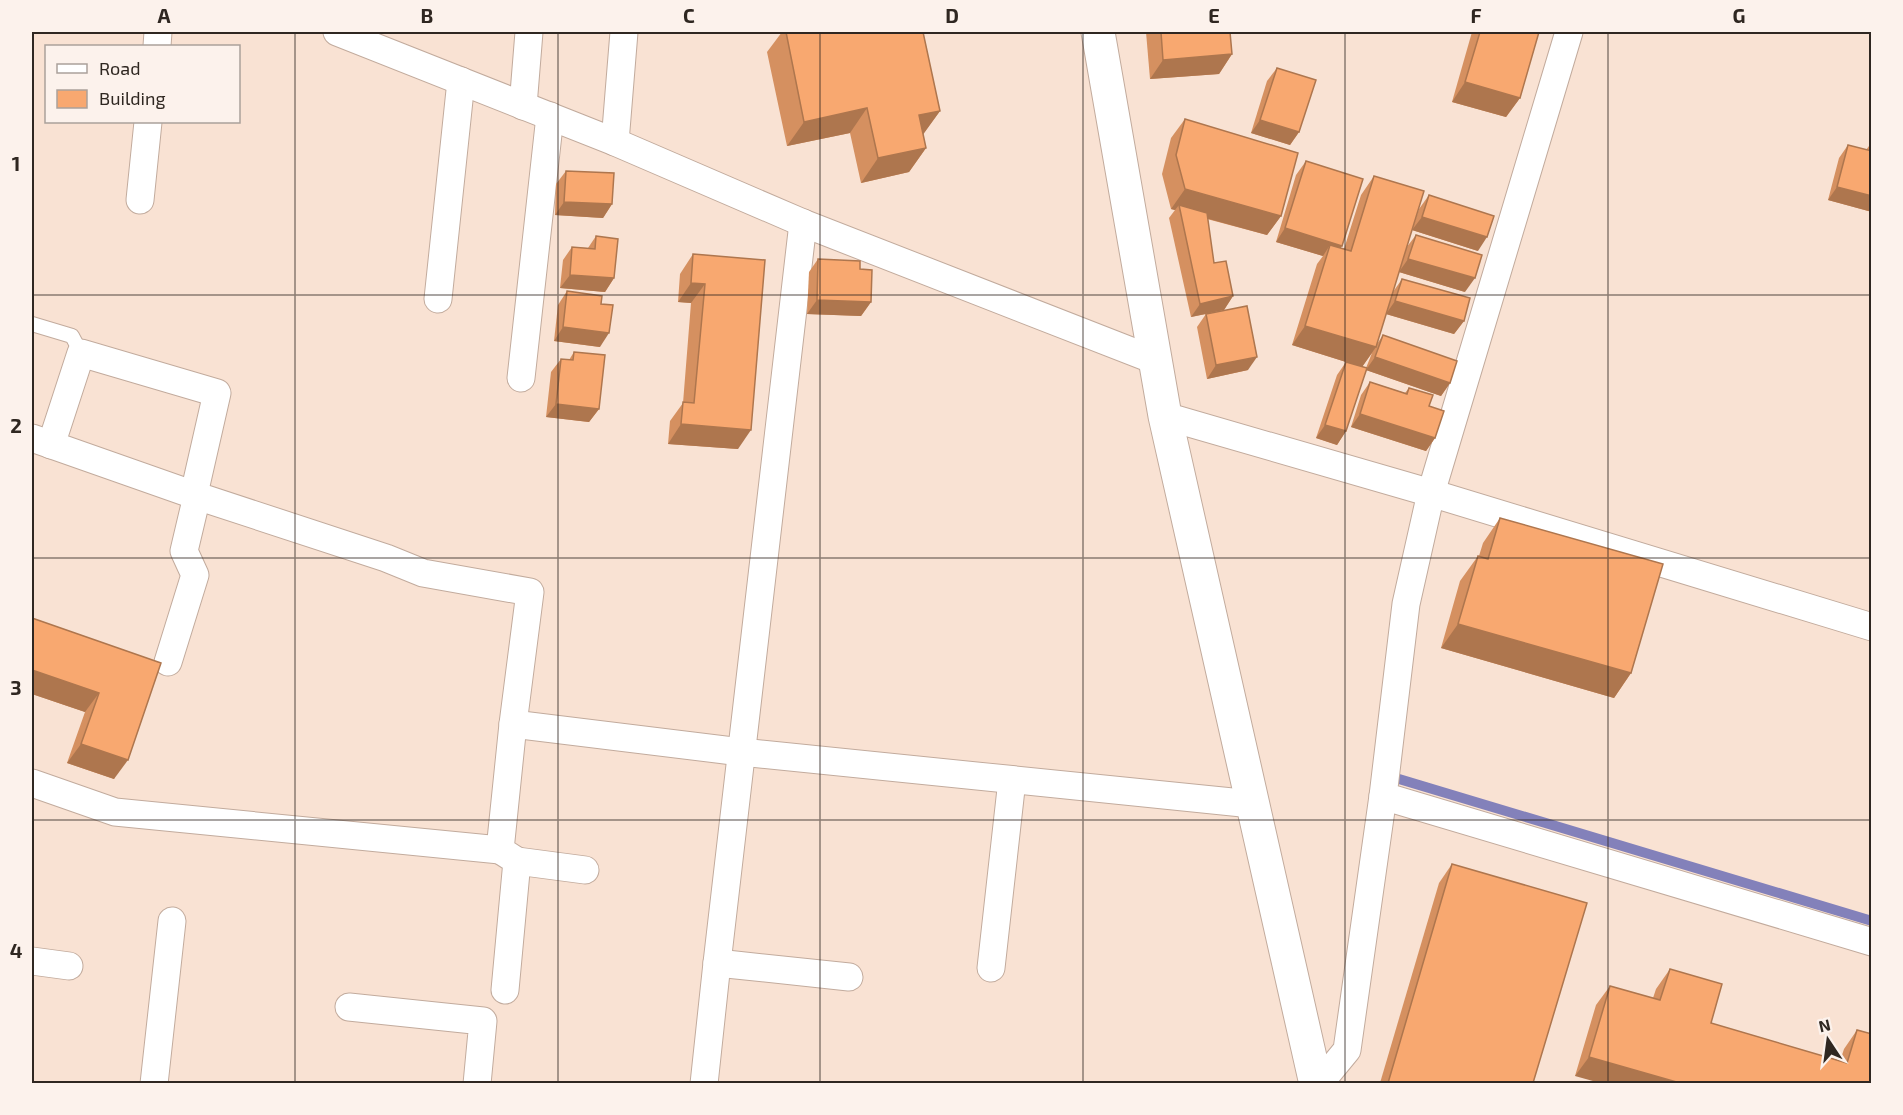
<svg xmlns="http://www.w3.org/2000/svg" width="1903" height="1115" font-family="'Exo 2',sans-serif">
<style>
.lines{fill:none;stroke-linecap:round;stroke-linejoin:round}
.stream{stroke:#8381ba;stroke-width:10}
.service-casing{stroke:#c2ab9d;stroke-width:16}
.minor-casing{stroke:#c2ab9d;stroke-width:29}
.tertiary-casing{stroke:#c2ab9d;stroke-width:35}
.service{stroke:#fff;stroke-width:14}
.minor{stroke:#fff;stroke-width:27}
.tertiary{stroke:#fff;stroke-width:33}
.wall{fill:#d59060;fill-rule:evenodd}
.shaded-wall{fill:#ae764e}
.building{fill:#f8a870;stroke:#ae764e;stroke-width:1.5}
.grid{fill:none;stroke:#2f2721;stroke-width:1.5;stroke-opacity:0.55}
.neatline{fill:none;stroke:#2f2721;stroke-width:2}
.grid-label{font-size:20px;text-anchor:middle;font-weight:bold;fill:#2f2721}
</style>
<rect width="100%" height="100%" fill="#f9e2d3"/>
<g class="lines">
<polyline class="stream" points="1399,779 1872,921"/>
<defs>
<polyline id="service" points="32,324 72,336 81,353"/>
<g id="minor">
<polyline points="337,32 615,142 803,223 1154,360"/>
<polyline points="157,46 158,32"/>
<polyline points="523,106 529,32"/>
<polyline points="615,142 624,32"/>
<polyline points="140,200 148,122"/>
<polyline points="438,299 461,81"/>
<polyline points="521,378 550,116"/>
<polyline points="1165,416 1431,493 1872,627"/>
<polyline points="32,438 197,496 386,558 423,573 530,592 513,724 500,850 517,861 505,990"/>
<polyline points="51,445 81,353 217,393 194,494"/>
<polyline points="168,662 195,575 184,551 197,496"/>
<polyline points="513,724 741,752 1252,804"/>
<polyline points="32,783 115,812 500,850"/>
<polyline points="1383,796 1872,942"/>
<polyline points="517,861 585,870"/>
<polyline points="32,961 69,966"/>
<polyline points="717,963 849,977"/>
<polyline points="991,968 1012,780"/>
<polyline points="349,1007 483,1021 477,1084"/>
<polyline points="154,1084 172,921"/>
<polyline points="704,1084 717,963 803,223"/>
<polyline points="1319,1084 1347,1050 1383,796 1406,604 1431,493 1569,32"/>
</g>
<polyline id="tertiary" points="1098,32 1165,416 1316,1084"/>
</defs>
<use href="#service" class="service-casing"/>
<use href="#minor" class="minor-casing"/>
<use href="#tertiary" class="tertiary-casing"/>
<use href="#service" class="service"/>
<use href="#minor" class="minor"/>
<use href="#tertiary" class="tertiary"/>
</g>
<g class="wall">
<polygon points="782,32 923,32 940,111 923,134 926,148 909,172 861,183 850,133 787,146 767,52"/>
<polygon points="1146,32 1230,32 1232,54 1219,74 1150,79"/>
<polygon points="1472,32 1539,32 1520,98 1506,117 1452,102"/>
<polygon points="1277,68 1299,132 1290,145 1251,133 1267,81"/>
<polygon points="1185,119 1281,216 1267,235 1207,219 1214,263 1233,296 1224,310 1206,314 1248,370 1207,379 1197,327 1206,314 1191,317 1169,218 1175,210 1171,209 1162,174 1171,138"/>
<polygon points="1872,142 1872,212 1828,200 1839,158 1848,145 1866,150"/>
<path d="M1306 161 1341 248 1344 249 1361 195 1374 176 1377 344 1383 335 1450 383 1441 396 1366 370 1346 431 1337 445 1316 438 1337 375 1346 362 1292 345 1317 264 1323 256 1276 242 1296 175ZM1372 353 1366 368 1362 367Z"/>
<polygon points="566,171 612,204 603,218 555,215 556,184"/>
<polygon points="1429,195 1478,251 1412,230 1419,209"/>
<polygon points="1416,235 1465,292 1399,272 1406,248"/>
<polygon points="596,236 614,278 605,292 560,288 563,260 572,247 588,248"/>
<polygon points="693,254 765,260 738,449 668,444 670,421 683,403 691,303 678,302 680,274"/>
<polygon points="818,259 860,269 871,302 861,316 807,314 809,272"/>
<polygon points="1402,279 1464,321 1454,334 1386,314 1393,292"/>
<polygon points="567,291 601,304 600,347 554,341 558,305"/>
<polygon points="574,352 599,409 589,422 546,417 551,372 561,359 569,360"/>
<polygon points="1370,382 1405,393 1409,388 1429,406 1435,438 1426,451 1351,427 1361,395"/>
<polygon points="1500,518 1631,673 1614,698 1441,648 1460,581 1478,556 1479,556 1483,543"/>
<polygon points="32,618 161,663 114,779 67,763 85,712 32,694"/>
<polygon points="1452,864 1533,1083 1380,1083 1439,883"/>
<polygon points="1670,969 1711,1023 1840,1061 1844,1049 1857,1030 1872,1083 1575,1076 1596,1005 1610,986 1653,998 1656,989"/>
</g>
<g class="shaded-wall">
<polygon points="1232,54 1219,74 1150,79 1163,60"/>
<polygon points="1465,82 1520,98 1506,117 1452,102"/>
<polygon points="867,108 850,133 787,146 804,122"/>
<polygon points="940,111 922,136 919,115"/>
<polygon points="1260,120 1299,132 1290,145 1251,133"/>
<polygon points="926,148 909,172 861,183 878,158"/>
<polygon points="1837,187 1872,196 1872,212 1828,200"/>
<polygon points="1185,189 1281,216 1267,235 1180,211 1179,205 1175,210 1171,209"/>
<polygon points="564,202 612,204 603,218 555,215"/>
<polygon points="1422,217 1487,237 1478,251 1412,230"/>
<polygon points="1285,228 1342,246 1333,259 1330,245 1323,256 1276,242"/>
<polygon points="1408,259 1475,278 1465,292 1399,272"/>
<polygon points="570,275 614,278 605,292 560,288"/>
<polygon points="691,283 705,284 691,303 678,302"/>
<polygon points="1233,296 1224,310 1191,317 1200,304"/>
<polygon points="817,300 871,302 861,316 807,314"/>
<polygon points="1395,301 1464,321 1454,334 1386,314"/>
<polygon points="1305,326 1376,347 1362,367 1292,345"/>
<polygon points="563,327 609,333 600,347 554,341"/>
<polygon points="1257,357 1248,370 1207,379 1216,365"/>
<polygon points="1375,357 1450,383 1441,396 1366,370"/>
<polygon points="556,404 599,409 589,422 546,417"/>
<polygon points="1360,414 1435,438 1426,451 1351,427"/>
<polygon points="681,424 751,430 738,449 668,444"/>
<polygon points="1325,425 1346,431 1337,445 1316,438"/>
<polygon points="1458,624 1631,673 1614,698 1441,648"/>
<polygon points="32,670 99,693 85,712 32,694"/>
<polygon points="81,744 128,760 114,779 67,763"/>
<polygon points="1589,1057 1680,1083 1600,1083 1575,1076"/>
</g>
<g class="building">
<polygon points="786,32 923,32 940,111 919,115 926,148 878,158 867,108 804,122"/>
<polygon points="1161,32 1230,32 1232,54 1163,60"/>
<polygon points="1480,32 1539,32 1520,98 1465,82"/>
<polygon points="1277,68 1316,80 1299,132 1260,120"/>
<polygon points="1185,119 1298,153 1281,216 1185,189 1176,155"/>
<polygon points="1848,145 1872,151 1872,196 1837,187"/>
<polygon points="1306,161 1363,179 1342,246 1285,228"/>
<polygon points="566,171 614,173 612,204 564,202"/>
<polygon points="1374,176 1424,191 1376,347 1305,326 1330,245 1351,251"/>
<polygon points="1429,195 1494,216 1487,237 1422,217"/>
<polygon points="1179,205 1207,213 1214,263 1226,261 1233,296 1200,304"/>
<polygon points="1416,235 1482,255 1475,278 1408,259"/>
<polygon points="596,236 618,239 614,278 570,275 572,247 595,249"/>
<polygon points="693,254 765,260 751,430 681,424 683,402 694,403 705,284 691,283"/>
<polygon points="818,259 860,261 860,269 872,270 871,302 817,300"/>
<polygon points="1402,279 1470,298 1464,321 1395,301"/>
<polygon points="567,291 602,296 601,304 613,305 609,333 563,327"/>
<polygon points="1247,306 1257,357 1216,365 1206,314"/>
<polygon points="1383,335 1457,361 1450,383 1375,357"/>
<polygon points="574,352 605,355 599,409 556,404 561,359 573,360"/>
<polygon points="1346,362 1367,368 1346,431 1325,425"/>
<polygon points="1370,382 1407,394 1409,388 1433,395 1429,406 1444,411 1435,438 1360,414"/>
<polygon points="1500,518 1663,564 1631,673 1458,624 1478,556 1488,559"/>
<polygon points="32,618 161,663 128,760 81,744 99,693 32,670"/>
<polygon points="1452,864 1587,903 1533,1083 1388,1083"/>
<polygon points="1670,969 1722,984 1711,1023 1847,1063 1857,1030 1872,1034 1872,1083 1680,1083 1589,1057 1610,986 1660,1000"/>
</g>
<path class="grid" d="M295 32V1084M558 32V1084M820 32V1084M1083 32V1084M1345 32V1084M1608 32V1084M32 295H1872M32 558H1872M32 820H1872"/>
<rect width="1903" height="1115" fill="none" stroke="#fcf2ec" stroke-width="66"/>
<rect x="45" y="45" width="195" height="78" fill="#fcf2ec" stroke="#aaa19b" stroke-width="1.5"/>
<rect x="57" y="64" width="30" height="9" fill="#ffffff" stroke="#aaa19b" stroke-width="1.5"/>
<text x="99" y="75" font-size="18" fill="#2f2721">Road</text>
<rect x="57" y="90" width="30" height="18" fill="#f8a870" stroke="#aaa19b" stroke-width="1.5"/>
<text x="99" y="105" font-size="18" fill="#2f2721">Building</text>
<g transform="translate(1828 1040) rotate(347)" stroke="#fcf2ec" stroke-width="4.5" paint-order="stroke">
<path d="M0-4.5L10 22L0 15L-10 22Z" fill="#2f2721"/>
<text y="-9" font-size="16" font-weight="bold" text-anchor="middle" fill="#2f2721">N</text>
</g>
<rect x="33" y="33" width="1837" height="1049" class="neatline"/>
<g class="grid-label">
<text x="164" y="23">A</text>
<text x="427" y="23">B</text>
<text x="689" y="23">C</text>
<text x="952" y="23">D</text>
<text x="1214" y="23">E</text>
<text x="1476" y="23">F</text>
<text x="1739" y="23">G</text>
<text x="16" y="171">1</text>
<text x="16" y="433">2</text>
<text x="16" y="695">3</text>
<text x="16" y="958">4</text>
</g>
</svg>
